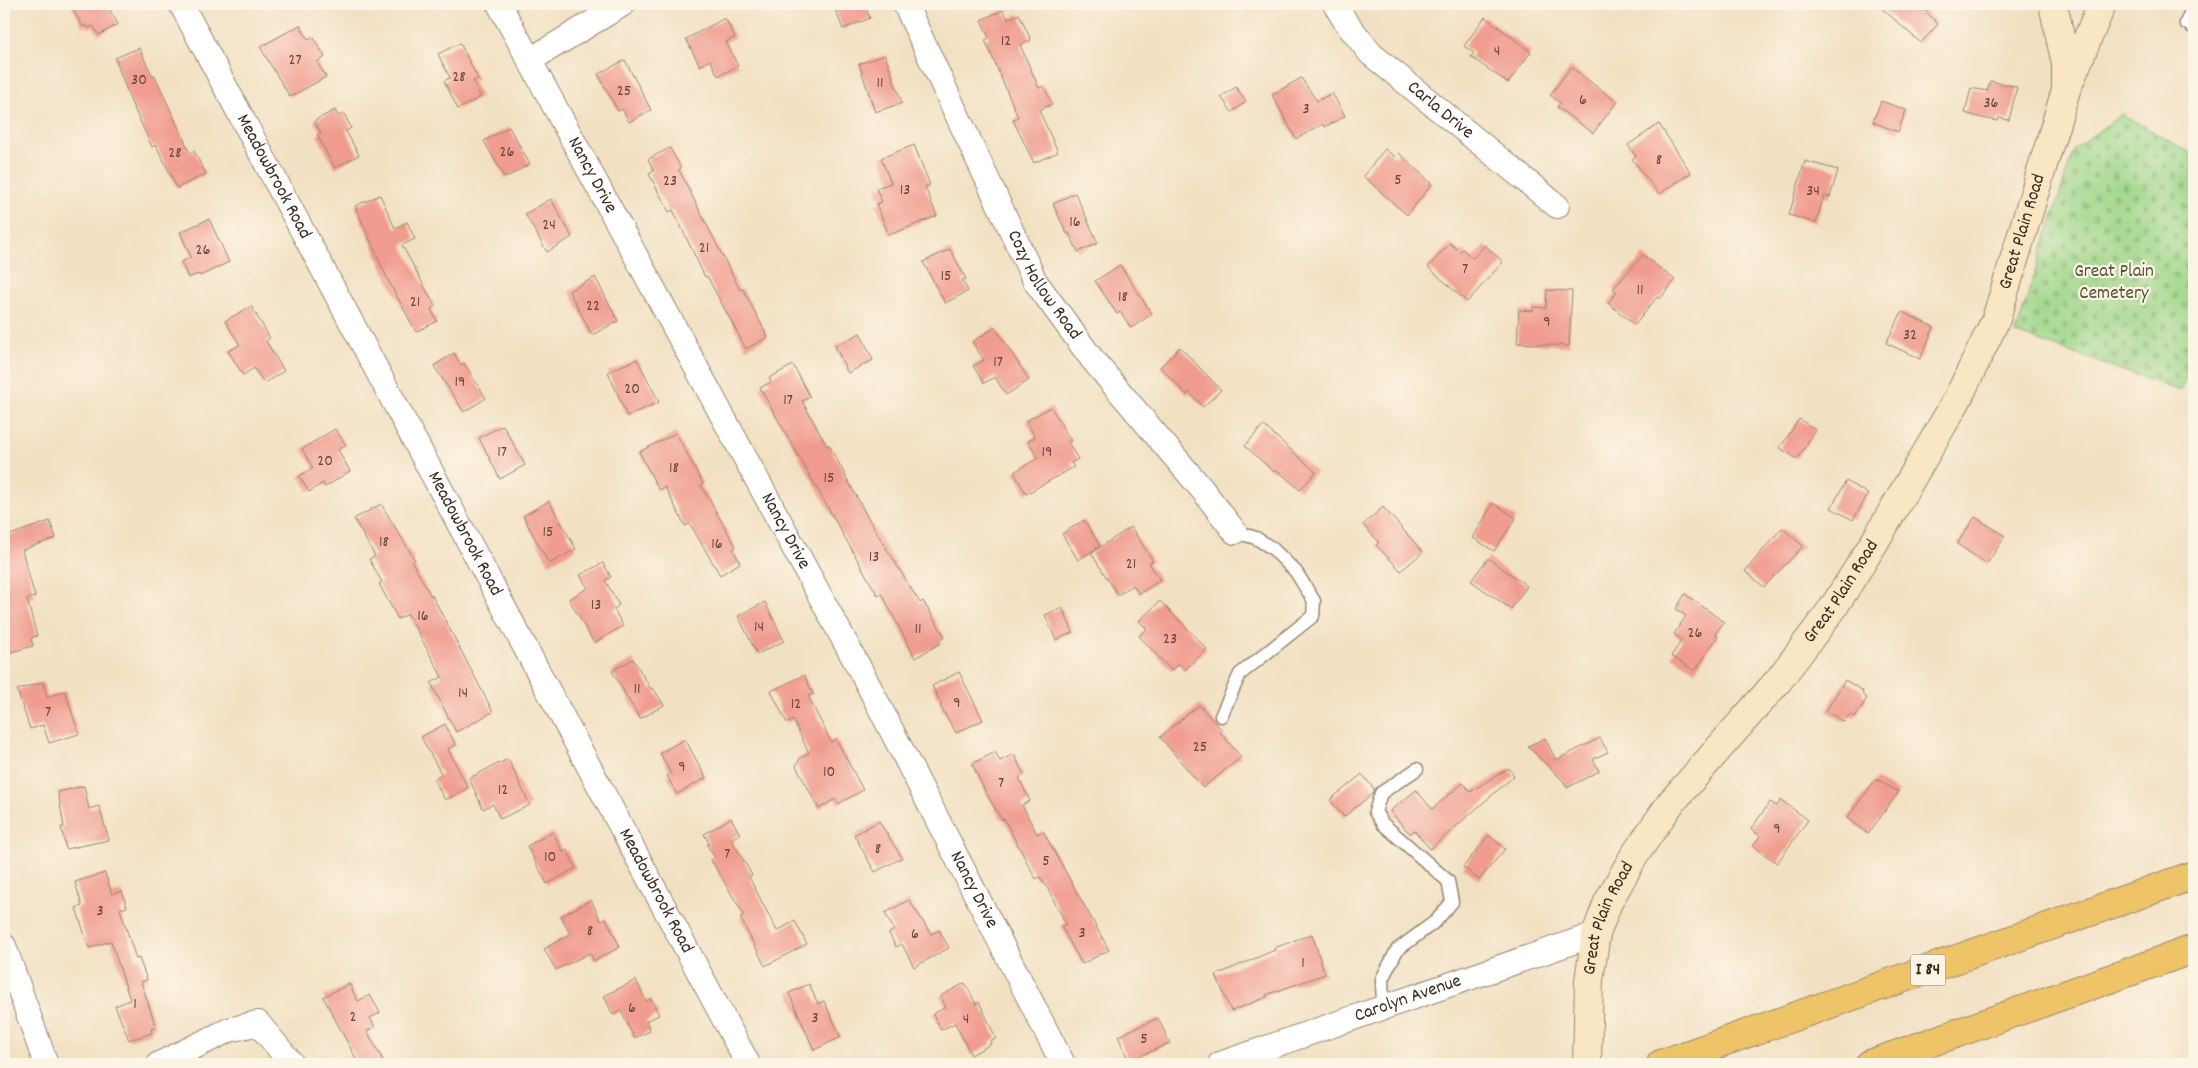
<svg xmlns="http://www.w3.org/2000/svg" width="2198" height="1068" font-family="Dekko,sans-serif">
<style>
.cemetery{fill:url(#cemetery-stones);stroke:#6b8053}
.building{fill:#f09c8f}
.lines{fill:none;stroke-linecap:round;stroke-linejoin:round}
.lane-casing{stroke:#968570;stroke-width:15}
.street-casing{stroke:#968570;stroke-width:26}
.secondary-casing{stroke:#968570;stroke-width:30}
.highway-casing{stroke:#968570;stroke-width:30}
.lane{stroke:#fff;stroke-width:12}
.street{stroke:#fff;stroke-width:24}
.secondary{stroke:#f9e7c3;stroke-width:28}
.highway{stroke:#efc469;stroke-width:28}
.labels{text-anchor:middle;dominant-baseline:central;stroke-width:4.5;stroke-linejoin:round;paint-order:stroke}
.number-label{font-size:16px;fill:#68463a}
.shield{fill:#fcf5e5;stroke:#75675a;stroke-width:1}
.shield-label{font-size:18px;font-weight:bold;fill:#3b2a1e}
.street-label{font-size:19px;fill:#3b2a1e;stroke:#fcf5e5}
.park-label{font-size:19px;fill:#535538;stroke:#fcf5e5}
</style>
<defs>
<pattern id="cemetery-stones" width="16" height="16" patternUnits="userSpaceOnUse" patternTransform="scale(1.25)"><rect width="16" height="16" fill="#9bd588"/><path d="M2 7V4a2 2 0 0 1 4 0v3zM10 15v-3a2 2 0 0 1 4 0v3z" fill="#86b775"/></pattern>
</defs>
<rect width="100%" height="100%" fill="#fcf5e5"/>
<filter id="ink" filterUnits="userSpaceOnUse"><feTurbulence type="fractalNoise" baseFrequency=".02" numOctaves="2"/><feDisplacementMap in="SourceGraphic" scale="10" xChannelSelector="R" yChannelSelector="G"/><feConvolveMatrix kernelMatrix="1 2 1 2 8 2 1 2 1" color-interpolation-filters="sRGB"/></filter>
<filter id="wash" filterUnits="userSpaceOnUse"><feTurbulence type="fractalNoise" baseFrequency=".0096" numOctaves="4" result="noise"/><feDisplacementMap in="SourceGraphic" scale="20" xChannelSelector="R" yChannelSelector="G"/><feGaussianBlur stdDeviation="1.12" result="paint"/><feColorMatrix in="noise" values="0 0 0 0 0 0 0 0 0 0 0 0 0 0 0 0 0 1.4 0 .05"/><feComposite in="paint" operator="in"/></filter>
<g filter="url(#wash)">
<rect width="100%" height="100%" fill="#f2e0c2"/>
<polygon class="cemetery" points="2122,114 2194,155 2194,362 2180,391 2016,333 2074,149"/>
<g id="blocks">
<g class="building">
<polygon points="70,4 106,4 118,24 99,35 93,26 88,28 86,25 83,27"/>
<polygon points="833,4 864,4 870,18 843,29"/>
<polygon points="1877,4 1919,4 1938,24 1921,43"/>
<polygon points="1003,10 1008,19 1019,14 1031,40 1020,45 1039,88 1044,86 1052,104 1039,110 1058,152 1034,163 1013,120 1018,117 985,40 989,38 981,20"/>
<polygon points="1485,17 1531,52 1508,83 1471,57 1474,53 1464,46"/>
<polygon points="725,18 735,37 726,42 738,66 718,76 710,60 700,66 686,39"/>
<polygon points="300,25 308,40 313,37 325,57 317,62 326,77 290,97 260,47"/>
<polygon points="460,43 478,79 473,81 481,97 458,109 444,81 450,78 438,54"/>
<polygon points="139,48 153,77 155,76 190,153 194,151 206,174 177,188 156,145 152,147 131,102 115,58"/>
<polygon points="885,55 902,103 875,112 859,64"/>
<polygon points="625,60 651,110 629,122 622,109 618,111 598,74"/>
<polygon points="1571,67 1617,102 1593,133 1557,107 1560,103 1550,95"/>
<polygon points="1301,78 1317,101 1332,93 1345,116 1325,127 1323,124 1296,139 1272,95"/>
<polygon points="1990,81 2017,87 2009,120 1999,118 1998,121 1982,118 1965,113 1971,88 1987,91"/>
<polygon points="1236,87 1246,102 1232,112 1221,97"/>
<polygon points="1881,101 1906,110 1898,132 1873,122"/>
<polygon points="335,110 338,116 344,113 351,128 346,131 359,155 335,168 317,135 321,133 314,121"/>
<polygon points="1659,124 1691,173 1659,194 1632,159 1636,156 1628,145"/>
<polygon points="509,127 530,164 505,178 484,141"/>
<polygon points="914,145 930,185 925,187 937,216 889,235 876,204 882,202 876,188 891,183 881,158"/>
<polygon points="670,148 681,168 679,170 740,290 743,289 768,337 746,349 707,276 705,277 673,210 669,212 649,174 654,171 648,159"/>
<polygon points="1385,149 1395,157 1399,153 1432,184 1407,215 1363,176"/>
<polygon points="1805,161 1838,170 1830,197 1824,196 1816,223 1789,215"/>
<polygon points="1075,193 1098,243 1078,252 1069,233 1067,234 1053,204"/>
<polygon points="380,195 395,228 407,222 415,239 402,245 435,306 431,309 437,321 416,332 388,280 355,206"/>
<polygon points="551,199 572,237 547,252 525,214"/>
<polygon points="209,219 229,262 200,276 199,274 188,278 181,262 191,257 180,232"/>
<polygon points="1450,243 1460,252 1462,249 1473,258 1485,245 1503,262 1467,302 1428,267"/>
<polygon points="950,249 966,279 962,280 968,291 945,303 923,262"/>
<polygon points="1643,255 1675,280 1660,299 1657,297 1635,325 1608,303 1617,292 1613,289"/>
<polygon points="1120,265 1152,314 1131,328 1120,312 1117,314 1095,281"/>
<polygon points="595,277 618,321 592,335 569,291"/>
<polygon points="1547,290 1572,291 1569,346 1517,343 1519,310 1533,311 1533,307 1546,308"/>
<polygon points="251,306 270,338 266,341 284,371 264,383 254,368 243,375 228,351 240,345 225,321"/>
<polygon points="1902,312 1934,327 1920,359 1886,343"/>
<polygon points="995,327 1029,380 1006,395 995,377 984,383 973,366 984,360 972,342"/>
<polygon points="860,333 873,360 848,373 835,346"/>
<polygon points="1180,347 1221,390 1203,407 1189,392 1187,395 1160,367"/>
<polygon points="454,353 461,365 464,363 486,398 464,412 434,366"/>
<polygon points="637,359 659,402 627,416 608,372"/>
<polygon points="793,365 810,397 802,401 827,446 829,445 868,518 920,603 923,601 945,637 939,641 941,643 915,658 882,594 878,596 760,388 771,382 769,378"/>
<polygon points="1051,407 1071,441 1068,442 1078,459 1071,463 1074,467 1026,494 1014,472 1038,458 1028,441 1035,437 1026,421"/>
<polygon points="1799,419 1816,430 1797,459 1780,448"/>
<polygon points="503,425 525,465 500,479 479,438"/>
<polygon points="1263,425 1316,472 1300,490 1277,470 1274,472 1245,446"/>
<polygon points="335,429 346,445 338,450 350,471 325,487 323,483 309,492 299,476 313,468 302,449"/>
<polygon points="676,433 703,484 701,485 736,547 733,549 740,563 720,575 690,524 685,526 665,487 659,490 639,452"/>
<polygon points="1846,481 1868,494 1853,520 1831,508"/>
<polygon points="549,501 576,549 549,564 523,516"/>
<polygon points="1493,503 1516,518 1494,551 1473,538"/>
<polygon points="381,504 415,560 412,562 431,596 432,595 493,712 456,732 431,683 442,677 408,614 398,619 379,584 382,582 369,559 375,556 354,519"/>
<polygon points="1383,507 1423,552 1401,571 1376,545 1379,542 1363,525"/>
<polygon points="1975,517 2005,536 1987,564 1957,544"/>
<polygon points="1084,520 1100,546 1078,560 1062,534"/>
<polygon points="50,521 56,538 22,550 35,597 27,599 37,636 31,638 33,646 4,654 4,537"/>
<polygon points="1131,527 1153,561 1149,563 1160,580 1139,594 1133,585 1118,595 1091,553"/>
<polygon points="1782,528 1803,546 1764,587 1745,571"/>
<polygon points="1488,558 1527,586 1511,609 1471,581"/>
<polygon points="603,563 611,577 605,580 619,605 614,609 623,626 594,643 569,599 588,588 580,575"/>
<polygon points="1685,594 1724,622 1715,634 1718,636 1695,671 1671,656 1682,640 1674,634 1686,616 1676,609"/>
<polygon points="1160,601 1207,649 1185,670 1179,664 1172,671 1139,636 1147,629 1139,621"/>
<polygon points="765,602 784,641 757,654 738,616"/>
<polygon points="1062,608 1073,632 1056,640 1045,615"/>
<polygon points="633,659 651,689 653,688 664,705 640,719 612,671"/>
<polygon points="959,672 983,720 956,733 940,706 942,705 932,686"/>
<polygon points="804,675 813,694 808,696 831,742 836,739 863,790 838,804 835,799 819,809 796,766 800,758 809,753 793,720 787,723 771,691"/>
<polygon points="1845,680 1863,691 1862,694 1867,698 1855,717 1850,714 1844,722 1826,711"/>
<polygon points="43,682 47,697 65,691 79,734 49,743 43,725 30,729 17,690"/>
<polygon points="1199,705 1222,730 1220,732 1241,757 1203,788 1160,737"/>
<polygon points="445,724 456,745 448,749 468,788 445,800 434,779 442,775 421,737"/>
<polygon points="1545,738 1556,760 1600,738 1608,752 1593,759 1599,771 1567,788 1564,782 1528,746"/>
<polygon points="685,739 706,778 677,794 667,776 671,774 660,753"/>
<polygon points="995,752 1000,761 1014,754 1024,775 1019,778 1030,801 1022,805 1037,834 1043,831 1109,950 1082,964 1061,926 1066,924 1048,889 1040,877 1036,879 1004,819 1002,820 986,793 972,764"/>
<polygon points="508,759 530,805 500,819 493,804 483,809 469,778"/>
<polygon points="1509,768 1514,776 1430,849 1414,830 1410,834 1390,811 1416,790 1432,809 1463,783 1470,792"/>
<polygon points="1362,774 1374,789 1372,794 1344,817 1330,800"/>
<polygon points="1876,779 1899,792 1868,834 1847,818"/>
<polygon points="84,786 89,809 99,806 109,840 66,849 61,827 64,827 58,792"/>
<polygon points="1781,800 1808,820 1777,863 1753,846 1760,836 1751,829 1770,802 1777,806"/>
<polygon points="731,818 740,834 731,839 752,875 749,877 777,931 795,921 807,944 765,966 740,917 744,915 711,860 715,858 707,845 709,843 704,834"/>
<polygon points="879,821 902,858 875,872 854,835"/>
<polygon points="553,832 563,852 567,850 576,868 547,884 527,846"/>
<polygon points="1489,835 1505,849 1479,880 1463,867"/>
<polygon points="105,873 112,894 122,891 127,907 120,909 136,959 139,958 147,980 141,982 156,1027 151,1029 152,1033 129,1040 115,1006 130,1000 111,941 89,948 76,908 82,906 75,882"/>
<polygon points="591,900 601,921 606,918 620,947 594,961 590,953 556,970 544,949 570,934 561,916"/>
<polygon points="909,900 931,934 939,930 949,948 914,967 902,944 896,947 889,933 894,930 885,913"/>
<polygon points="1312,934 1325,974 1266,995 1267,997 1231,1011 1216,975 1275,950 1274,948"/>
<polygon points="636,980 646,1001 651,999 659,1015 646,1021 650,1031 634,1038 621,1011 613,1015 604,996"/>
<polygon points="965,983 976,1004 979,1002 996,1038 990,1041 991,1044 971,1055 955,1023 941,1030 933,1014 946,1007 940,996"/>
<polygon points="349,984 358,1001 370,995 380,1013 370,1018 375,1027 367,1031 385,1064 359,1064 323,997"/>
<polygon points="809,984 818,1004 824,1001 841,1037 814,1050 789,993"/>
<polygon points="1158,1018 1170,1043 1129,1061 1118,1036"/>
</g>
</g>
</g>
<g filter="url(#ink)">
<use href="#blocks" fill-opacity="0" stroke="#968570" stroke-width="1"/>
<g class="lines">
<defs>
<g id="lane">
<polyline points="2194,4 2186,23 2194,28"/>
<polyline points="1221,716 1240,674 1313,616 1314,601 1296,572 1273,549 1256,538 1235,532"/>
<polyline points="1383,1008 1382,979 1397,950 1436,921 1452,902 1448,881 1383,824 1375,812 1381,793 1417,769"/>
</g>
<g id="street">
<path id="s1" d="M181 4 748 1064"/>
<path id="s2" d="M499 4 863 675 1063 1064"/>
<path id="s3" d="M905 4 1035 281 1092 359 1201 488 1235 532"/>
<path id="s4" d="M1335 4 1345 21 1371 54 1557 206"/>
<polyline points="530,60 623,4"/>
<polyline points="4,946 46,1064"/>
<polyline points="159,1064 229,1030 258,1023 292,1064"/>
<path id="s5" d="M1220 1064 1596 934"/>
</g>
<g id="secondary">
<polyline points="2053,4 2066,64 2066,86"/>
<path id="s6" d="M1587 1064 1589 980 1596 934 1608 902 1634 856 1670 804 1778 681 1833 608 1874 543 1957 400 1996 319 2066 90 2102 4"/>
</g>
<g id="highway">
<polyline points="1661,1064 2194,875"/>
<polyline points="1870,1064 2194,949"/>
</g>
</defs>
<use href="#lane" class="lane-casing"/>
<use href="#street" class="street-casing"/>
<use href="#secondary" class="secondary-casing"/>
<use href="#highway" class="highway-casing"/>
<use href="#lane" class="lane"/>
<use href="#street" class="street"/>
<use href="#secondary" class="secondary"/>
<use href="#highway" class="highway"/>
</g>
</g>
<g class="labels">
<g class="number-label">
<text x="1006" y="41">12</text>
<text x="1497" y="51">4</text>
<text x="295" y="60">27</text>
<text x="459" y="77">28</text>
<text x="139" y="80">30</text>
<text x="880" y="83">11</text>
<text x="624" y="91">25</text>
<text x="1583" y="100">6</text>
<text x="1991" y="103">36</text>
<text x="1306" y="109">3</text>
<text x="507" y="152">26</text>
<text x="175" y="153">28</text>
<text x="1659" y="160">8</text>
<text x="1398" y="180">5</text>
<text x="670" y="181">23</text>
<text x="905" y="190">13</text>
<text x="1813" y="191">34</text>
<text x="1075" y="222">16</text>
<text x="549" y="225">24</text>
<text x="704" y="248">21</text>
<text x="203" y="250">26</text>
<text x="1465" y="269">7</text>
<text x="946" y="276">15</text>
<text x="1640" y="290">11</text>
<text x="1123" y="297">18</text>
<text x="415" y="302">21</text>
<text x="593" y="306">22</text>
<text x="1547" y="322">9</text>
<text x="1910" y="335">32</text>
<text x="998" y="362">17</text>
<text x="460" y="382">19</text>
<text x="632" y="389">20</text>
<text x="788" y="400">17</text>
<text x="502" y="452">17</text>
<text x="1047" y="452">19</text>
<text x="325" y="461">20</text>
<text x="674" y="468">18</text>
<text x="829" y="478">15</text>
<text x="548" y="532">15</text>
<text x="384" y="542">18</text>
<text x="717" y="544">16</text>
<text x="874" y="557">13</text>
<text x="1131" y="564">21</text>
<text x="596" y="605">13</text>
<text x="423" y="616">16</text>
<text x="759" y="627">14</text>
<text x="918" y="629">11</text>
<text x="1695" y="633">26</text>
<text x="1170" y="639">23</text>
<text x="637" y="689">11</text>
<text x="463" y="693">14</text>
<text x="957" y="703">9</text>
<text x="796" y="704">12</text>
<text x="48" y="712">7</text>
<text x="1200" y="747">25</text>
<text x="682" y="767">9</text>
<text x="829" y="772">10</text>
<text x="1001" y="783">7</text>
<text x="503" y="790">12</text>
<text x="1777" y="829">9</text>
<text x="878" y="849">8</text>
<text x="727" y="854">7</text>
<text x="550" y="857">10</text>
<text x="1046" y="861">5</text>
<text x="100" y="911">3</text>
<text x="590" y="931">8</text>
<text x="1082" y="933">3</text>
<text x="915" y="934">6</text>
<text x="1303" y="963">1</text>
<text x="135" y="1004">1</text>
<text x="632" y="1008">6</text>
<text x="353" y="1017">2</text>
<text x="815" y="1018">3</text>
<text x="966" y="1019">4</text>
<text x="1144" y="1039">5</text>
</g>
<rect class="shield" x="1910.5" y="954.5" width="35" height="31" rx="4"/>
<g class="shield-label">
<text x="1928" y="970">I 84</text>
</g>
<g class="street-label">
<text stroke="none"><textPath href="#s4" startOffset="151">Carla Drive</textPath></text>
<text stroke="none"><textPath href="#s2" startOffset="195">Nancy Drive</textPath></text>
<text stroke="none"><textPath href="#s1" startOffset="196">Meadowbrook Road</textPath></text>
<text stroke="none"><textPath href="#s6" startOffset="959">Great Plain Road</textPath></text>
<text stroke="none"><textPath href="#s3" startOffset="314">Cozy Hollow Road</textPath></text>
<text stroke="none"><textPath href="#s2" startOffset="600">Nancy Drive</textPath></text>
<text stroke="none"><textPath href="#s1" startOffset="601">Meadowbrook Road</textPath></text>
<text stroke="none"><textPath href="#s6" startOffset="554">Great Plain Road</textPath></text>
<text stroke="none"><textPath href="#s2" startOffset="1005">Nancy Drive</textPath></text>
<text stroke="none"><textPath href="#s1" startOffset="1006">Meadowbrook Road</textPath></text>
<text stroke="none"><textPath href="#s6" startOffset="149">Great Plain Road</textPath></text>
<text stroke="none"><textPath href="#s5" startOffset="199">Carolyn Avenue</textPath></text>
</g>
<g class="park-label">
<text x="2114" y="272">Great Plain<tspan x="2114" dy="22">Cemetery</tspan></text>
</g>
</g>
<rect width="2198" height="1068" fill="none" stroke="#fcf5e5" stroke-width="20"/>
</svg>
